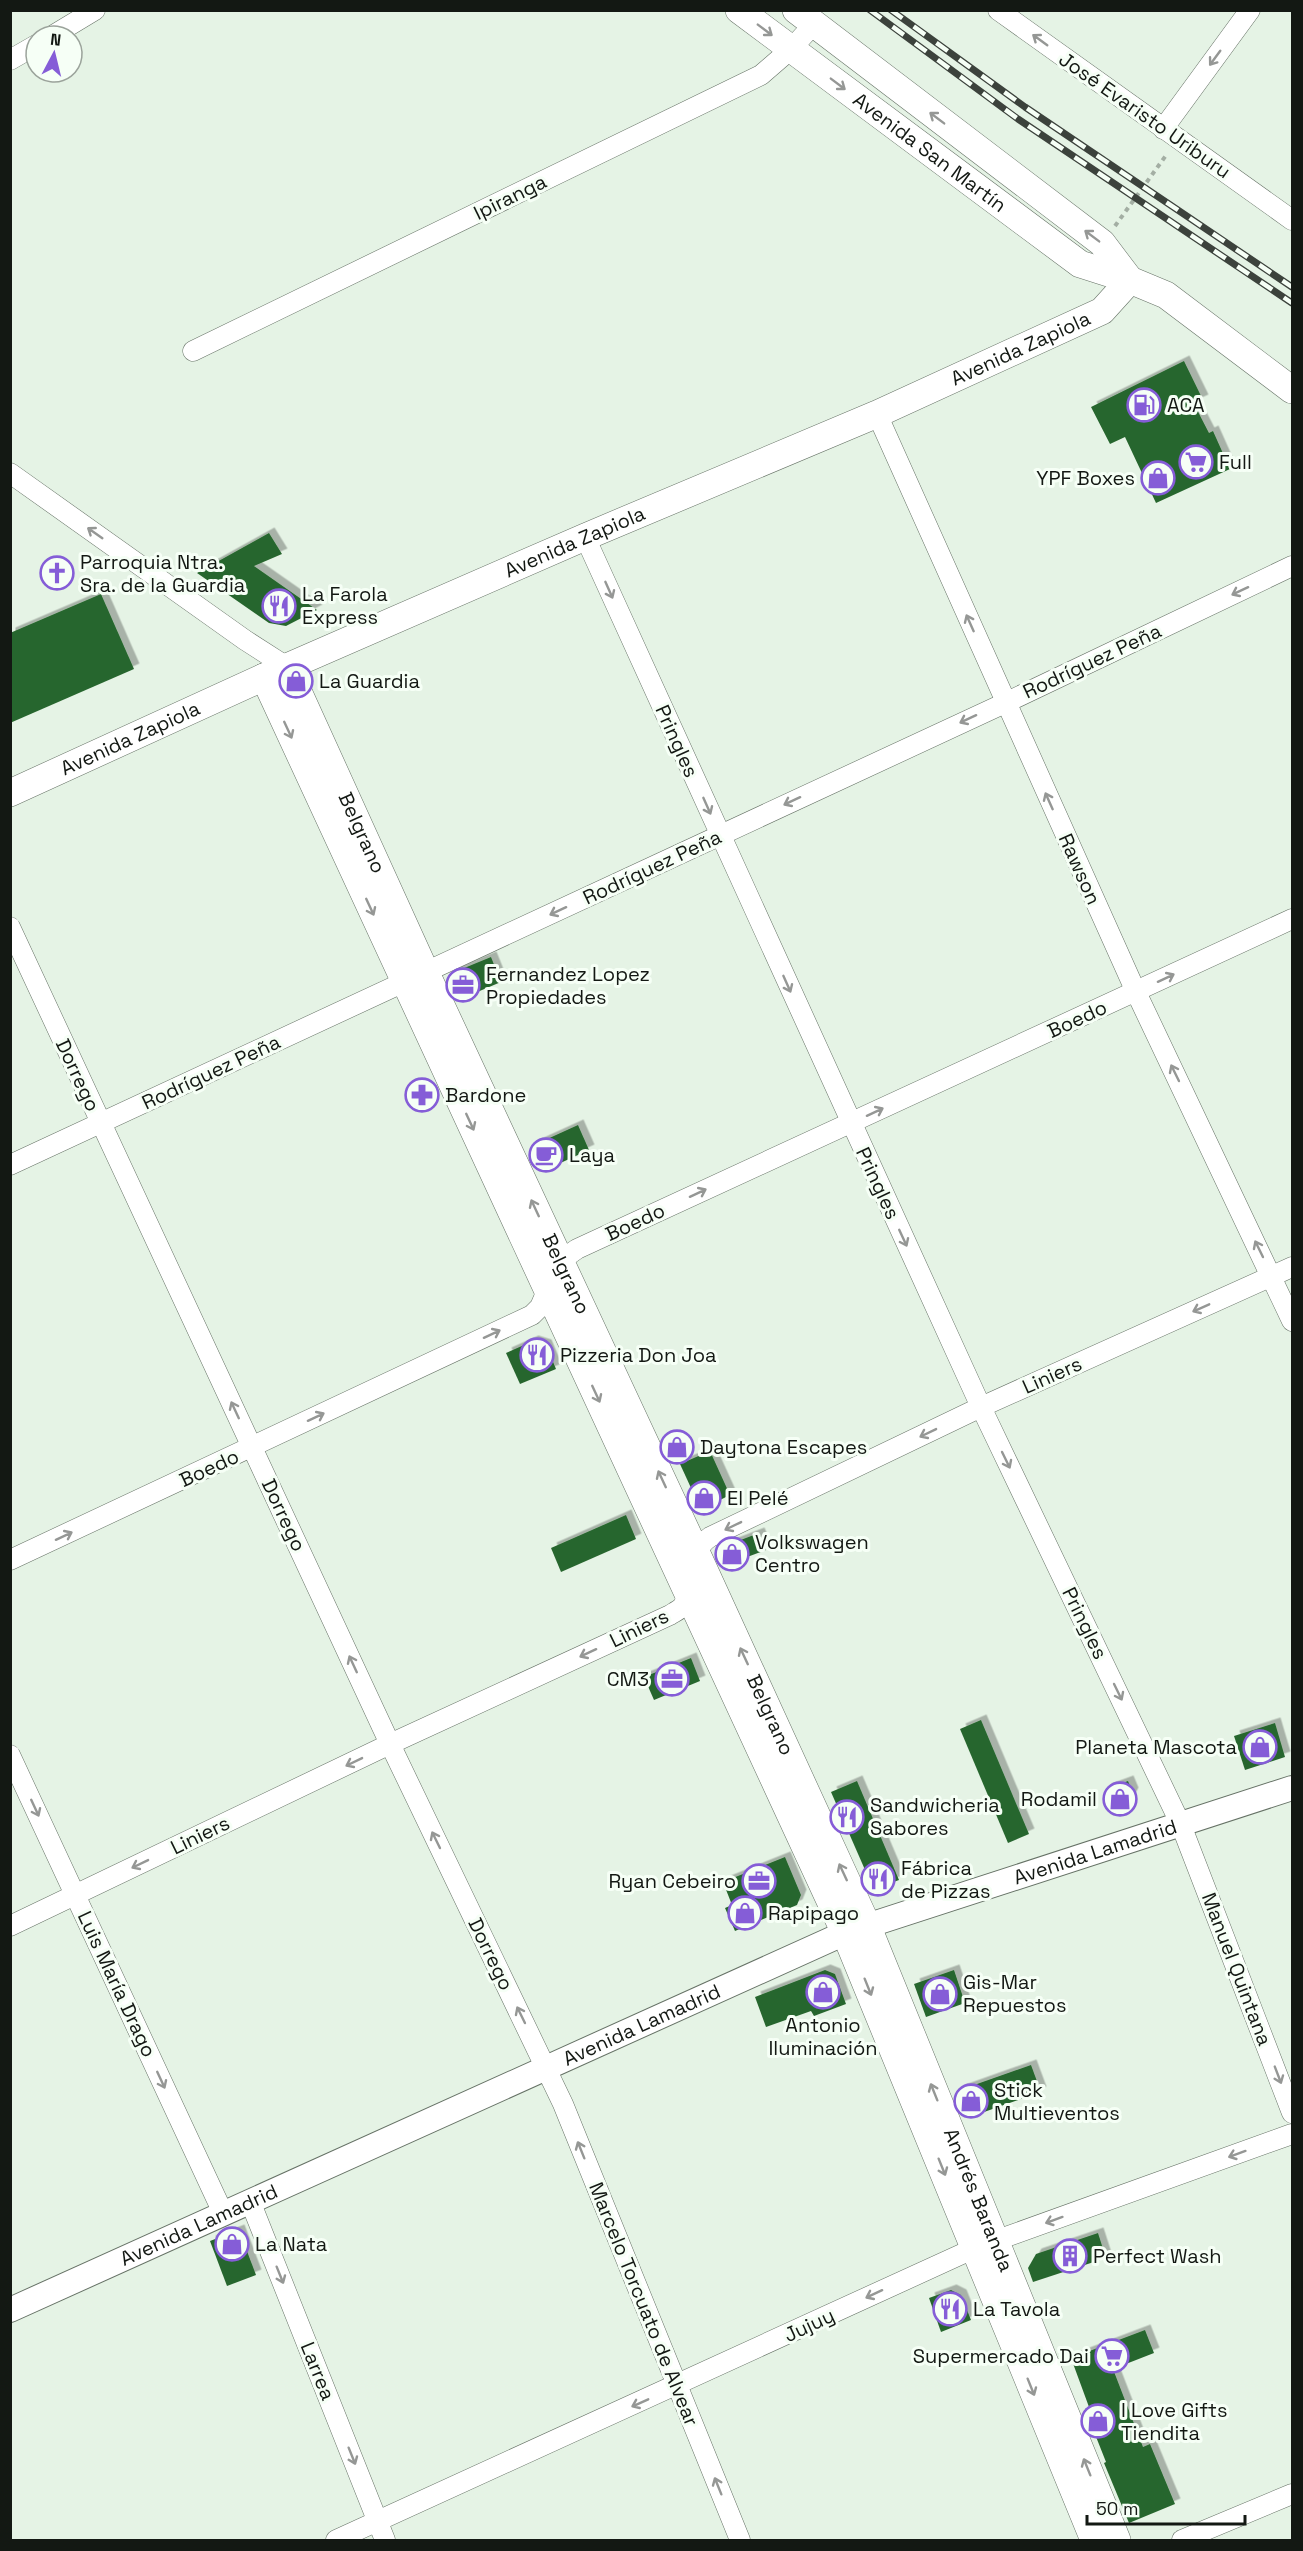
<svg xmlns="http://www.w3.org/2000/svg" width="1303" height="2551" font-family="'Space Grotesk',sans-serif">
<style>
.building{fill:#28662e;filter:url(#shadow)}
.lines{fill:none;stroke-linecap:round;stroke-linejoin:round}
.minor-casing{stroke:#667266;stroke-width:21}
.tertiary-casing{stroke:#667266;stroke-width:26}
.secondary-casing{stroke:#667266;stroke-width:28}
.path{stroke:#a3aea3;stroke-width:4;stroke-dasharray:4.5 4.5;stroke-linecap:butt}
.minor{stroke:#fff;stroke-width:20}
.tertiary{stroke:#fff;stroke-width:24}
.secondary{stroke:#fff;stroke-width:27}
.rail-casing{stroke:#3c423c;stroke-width:7}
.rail{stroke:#f6fff6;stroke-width:4.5;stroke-dasharray:14;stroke-linecap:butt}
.oneway{stroke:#959795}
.labels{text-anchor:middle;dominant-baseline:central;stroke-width:6;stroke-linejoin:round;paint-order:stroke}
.street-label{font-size:20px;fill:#131813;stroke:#f6fff6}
.poi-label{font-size:20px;fill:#131813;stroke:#f6fff6;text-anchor:start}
</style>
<defs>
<filter id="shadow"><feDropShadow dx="5.5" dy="-5.5" stdDeviation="0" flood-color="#0004"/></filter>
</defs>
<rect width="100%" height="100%" fill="#e5f3e5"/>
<g class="building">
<polygon points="1184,361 1203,400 1194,404 1209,433 1213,431 1230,469 1156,503 1125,437 1110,444 1091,407"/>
<polygon points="269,533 282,554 254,566 317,610 286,626 269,623 197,573"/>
<polygon points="101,594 134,669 10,723 10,633"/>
<polygon points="491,957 501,982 463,998 452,973"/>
<polygon points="578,1125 589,1150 545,1170 534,1145"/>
<polygon points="533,1341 546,1345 556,1369 520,1384 506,1353"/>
<polygon points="710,1451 730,1495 710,1505 697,1501 680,1464"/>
<polygon points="626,1515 636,1539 561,1572 551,1548"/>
<polygon points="759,1533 766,1550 731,1563 725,1546"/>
<polygon points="691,1658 700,1681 654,1700 644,1677"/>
<polygon points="981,1720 1029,1834 1008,1843 960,1729"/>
<polygon points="1275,1723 1285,1757 1245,1770 1234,1736"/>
<polygon points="857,1781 899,1880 883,1886 869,1879 831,1792"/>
<polygon points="1128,1781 1133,1793 1127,1804 1114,1809 1106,1789"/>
<polygon points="785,1857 801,1895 797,1905 735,1931 725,1908 732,1905 723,1882"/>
<polygon points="825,1970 835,1974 846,2004 814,2016 811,2011 766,2027 755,1997"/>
<polygon points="954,1970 965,2003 926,2017 914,1984"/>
<polygon points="1031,2065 1041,2092 970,2117 960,2090"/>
<polygon points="239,2230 256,2275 227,2286 210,2241"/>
<polygon points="1098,2233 1106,2258 1033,2282 1028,2268 1036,2254"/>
<polygon points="951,2290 961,2295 971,2320 941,2332 929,2298"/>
<polygon points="1145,2330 1154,2353 1113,2369 1143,2447 1150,2444 1175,2504 1129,2523 1104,2463 1106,2462 1085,2409 1089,2407 1071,2358"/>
</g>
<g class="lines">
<defs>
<g id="minor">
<polyline points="998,10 1292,220"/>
<polyline points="52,36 95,10"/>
<polyline points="10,60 36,45"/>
<polyline points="1163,129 1250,10"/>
<polyline points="193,351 761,75 791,49 814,24"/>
<polyline points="877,414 1136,992 1292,1321"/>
<polyline points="10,473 245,640 287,667"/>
<polyline points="585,537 981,1407 1181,1825 1292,2113"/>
<polyline points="10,927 390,1744 563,2104 740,2540"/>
<polyline points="10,1165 1005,703 1292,566"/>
<polyline points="10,1560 532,1315 540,1307 560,1261 577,1249 1292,919"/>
<polyline points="10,1755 223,2213"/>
<path d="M10 1926 390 1744 670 1615C673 1613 679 1610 682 1607 699 1586 685 1553 710 1537L981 1407 1292 1267"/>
<polyline points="250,2201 385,2540"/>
<polyline points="336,2540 975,2248 1292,2134"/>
<polyline points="1182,2540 1292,2494"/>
</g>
<g id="tertiary">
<path id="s1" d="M10 2310 845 1933 1292 1788"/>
</g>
<g id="secondary">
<path id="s2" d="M739 10 1080 264 1130 280 1166 295 1292 390"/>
<polyline points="796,10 1102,243 1130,280"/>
<path id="s3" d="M287 667 426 973 696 1552 867 1925 1117 2540"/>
<polyline points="264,677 845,1933 1094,2540"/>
<path id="s4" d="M10 793 264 677 585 537 877 414 1102 311 1130 280"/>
</g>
</defs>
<use href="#minor" class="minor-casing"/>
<use href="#tertiary" class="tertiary-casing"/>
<use href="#secondary" class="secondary-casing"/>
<polyline class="path" points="1115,226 1167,154"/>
<use href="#minor" class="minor"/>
<use href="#tertiary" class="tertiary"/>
<use href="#secondary" class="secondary"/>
<defs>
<g id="rail">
<polyline points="870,10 1018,119 1292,303"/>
<polyline points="891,10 1025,107 1292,287"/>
</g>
</defs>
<use href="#rail" class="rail-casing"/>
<use href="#rail" class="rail"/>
</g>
<defs><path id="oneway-shaft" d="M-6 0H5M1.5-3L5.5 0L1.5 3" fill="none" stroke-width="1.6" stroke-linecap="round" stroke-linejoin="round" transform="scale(1.5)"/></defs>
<g class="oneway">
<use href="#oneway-shaft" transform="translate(765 30) rotate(37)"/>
<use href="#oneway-shaft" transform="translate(1040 40) rotate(-144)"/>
<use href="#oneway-shaft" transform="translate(1215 58) rotate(126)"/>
<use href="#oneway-shaft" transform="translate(838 84) rotate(37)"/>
<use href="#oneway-shaft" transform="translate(937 118) rotate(-143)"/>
<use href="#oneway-shaft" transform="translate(1092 236) rotate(-143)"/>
<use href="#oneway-shaft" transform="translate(95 533) rotate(-145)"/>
<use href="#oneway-shaft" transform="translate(609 590) rotate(66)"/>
<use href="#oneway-shaft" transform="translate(1240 591) rotate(155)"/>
<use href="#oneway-shaft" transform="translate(970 623) rotate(-114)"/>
<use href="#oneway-shaft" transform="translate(968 719) rotate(155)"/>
<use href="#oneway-shaft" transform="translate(288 730) rotate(65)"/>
<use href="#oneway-shaft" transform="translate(792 801) rotate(155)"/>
<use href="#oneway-shaft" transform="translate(1049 801) rotate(-114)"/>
<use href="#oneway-shaft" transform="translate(707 806) rotate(66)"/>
<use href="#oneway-shaft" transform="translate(370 907) rotate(65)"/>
<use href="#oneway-shaft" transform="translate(558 911) rotate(155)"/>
<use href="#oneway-shaft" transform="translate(1166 978) rotate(-25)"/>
<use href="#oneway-shaft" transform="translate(787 984) rotate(66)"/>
<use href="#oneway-shaft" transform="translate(1175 1073) rotate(-116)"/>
<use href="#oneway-shaft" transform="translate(875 1112) rotate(-25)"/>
<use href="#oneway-shaft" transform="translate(470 1122) rotate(65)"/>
<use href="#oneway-shaft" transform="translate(698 1193) rotate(-25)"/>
<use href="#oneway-shaft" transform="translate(535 1208) rotate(-115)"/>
<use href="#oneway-shaft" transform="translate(903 1238) rotate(65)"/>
<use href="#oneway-shaft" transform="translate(1259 1249) rotate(-116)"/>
<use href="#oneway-shaft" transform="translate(1201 1308) rotate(156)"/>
<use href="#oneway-shaft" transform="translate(492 1334) rotate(-25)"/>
<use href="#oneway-shaft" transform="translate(596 1394) rotate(65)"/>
<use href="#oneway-shaft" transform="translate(235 1410) rotate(-115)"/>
<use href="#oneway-shaft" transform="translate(316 1417) rotate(-25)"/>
<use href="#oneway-shaft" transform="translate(928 1433) rotate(154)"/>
<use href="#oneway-shaft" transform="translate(1006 1460) rotate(64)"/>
<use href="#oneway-shaft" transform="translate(662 1479) rotate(-115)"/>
<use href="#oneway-shaft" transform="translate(733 1526) rotate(154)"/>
<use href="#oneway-shaft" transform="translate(64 1536) rotate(-25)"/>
<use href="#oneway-shaft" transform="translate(588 1653) rotate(155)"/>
<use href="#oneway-shaft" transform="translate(744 1656) rotate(-115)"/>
<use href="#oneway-shaft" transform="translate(353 1664) rotate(-115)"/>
<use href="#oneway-shaft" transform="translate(1118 1692) rotate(64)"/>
<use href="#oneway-shaft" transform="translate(354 1762) rotate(154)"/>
<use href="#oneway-shaft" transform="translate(35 1808) rotate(65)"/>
<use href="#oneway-shaft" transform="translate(436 1840) rotate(-116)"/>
<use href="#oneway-shaft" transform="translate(140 1864) rotate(154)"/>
<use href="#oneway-shaft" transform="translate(843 1872) rotate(-115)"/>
<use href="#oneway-shaft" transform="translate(868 1987) rotate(68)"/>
<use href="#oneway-shaft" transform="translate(521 2015) rotate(-116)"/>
<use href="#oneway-shaft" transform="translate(1278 2075) rotate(69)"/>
<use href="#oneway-shaft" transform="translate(161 2080) rotate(65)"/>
<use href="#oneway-shaft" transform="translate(934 2092) rotate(-112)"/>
<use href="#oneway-shaft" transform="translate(581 2150) rotate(-112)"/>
<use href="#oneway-shaft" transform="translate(1237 2154) rotate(160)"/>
<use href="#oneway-shaft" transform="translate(942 2167) rotate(68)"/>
<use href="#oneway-shaft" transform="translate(1054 2220) rotate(160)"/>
<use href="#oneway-shaft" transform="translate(280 2275) rotate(68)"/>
<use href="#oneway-shaft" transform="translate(874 2294) rotate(155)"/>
<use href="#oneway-shaft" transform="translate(1031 2387) rotate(68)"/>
<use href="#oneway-shaft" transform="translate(640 2403) rotate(156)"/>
<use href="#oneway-shaft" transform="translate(352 2456) rotate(68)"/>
<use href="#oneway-shaft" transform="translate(1087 2467) rotate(-112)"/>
<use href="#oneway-shaft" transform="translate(718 2486) rotate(-112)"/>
</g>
<defs>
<symbol id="fuel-ring" viewBox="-11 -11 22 22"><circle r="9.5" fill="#f6fff6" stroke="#855dd7" stroke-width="1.5"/><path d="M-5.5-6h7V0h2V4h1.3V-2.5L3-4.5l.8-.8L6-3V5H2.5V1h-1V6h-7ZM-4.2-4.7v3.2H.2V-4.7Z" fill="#855dd7"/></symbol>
<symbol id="supermarket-ring" viewBox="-11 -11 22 22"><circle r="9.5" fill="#f6fff6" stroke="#855dd7" stroke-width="1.5"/><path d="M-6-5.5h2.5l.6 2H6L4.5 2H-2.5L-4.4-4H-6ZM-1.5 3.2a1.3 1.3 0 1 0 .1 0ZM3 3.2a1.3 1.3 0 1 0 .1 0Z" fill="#855dd7"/></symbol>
<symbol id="shop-ring" viewBox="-11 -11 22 22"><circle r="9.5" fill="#f6fff6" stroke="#855dd7" stroke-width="1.5"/><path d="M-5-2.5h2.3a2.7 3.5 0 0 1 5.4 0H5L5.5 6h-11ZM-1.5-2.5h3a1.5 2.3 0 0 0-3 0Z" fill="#855dd7"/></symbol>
<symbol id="church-ring" viewBox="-11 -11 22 22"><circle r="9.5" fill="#f6fff6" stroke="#855dd7" stroke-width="1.5"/><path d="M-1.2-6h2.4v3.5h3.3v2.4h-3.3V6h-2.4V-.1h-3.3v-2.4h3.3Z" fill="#855dd7"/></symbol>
<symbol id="restaurant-ring" viewBox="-11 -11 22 22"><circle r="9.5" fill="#f6fff6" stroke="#855dd7" stroke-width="1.5"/><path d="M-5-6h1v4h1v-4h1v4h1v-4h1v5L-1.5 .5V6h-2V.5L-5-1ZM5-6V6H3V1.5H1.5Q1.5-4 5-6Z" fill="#855dd7"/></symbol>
<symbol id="office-ring" viewBox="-11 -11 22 22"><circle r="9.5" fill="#f6fff6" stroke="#855dd7" stroke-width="1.5"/><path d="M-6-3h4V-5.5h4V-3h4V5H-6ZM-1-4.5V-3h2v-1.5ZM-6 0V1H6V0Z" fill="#855dd7"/></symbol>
<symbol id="pharmacy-ring" viewBox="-11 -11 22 22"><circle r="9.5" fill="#f6fff6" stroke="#855dd7" stroke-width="1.5"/><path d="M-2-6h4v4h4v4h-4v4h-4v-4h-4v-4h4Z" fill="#855dd7"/></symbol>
<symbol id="cafe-ring" viewBox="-11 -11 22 22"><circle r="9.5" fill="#f6fff6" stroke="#855dd7" stroke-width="1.5"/><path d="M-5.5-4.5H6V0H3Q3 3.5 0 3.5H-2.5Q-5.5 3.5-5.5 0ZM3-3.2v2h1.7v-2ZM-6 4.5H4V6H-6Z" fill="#855dd7"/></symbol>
<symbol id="building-ring" viewBox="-11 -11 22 22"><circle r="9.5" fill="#f6fff6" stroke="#855dd7" stroke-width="1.5"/><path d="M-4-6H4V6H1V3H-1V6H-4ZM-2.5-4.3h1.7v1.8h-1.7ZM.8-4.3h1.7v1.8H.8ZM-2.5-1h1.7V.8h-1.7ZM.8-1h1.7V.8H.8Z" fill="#855dd7"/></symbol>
</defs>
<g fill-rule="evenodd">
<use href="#fuel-ring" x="1125" y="386" width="38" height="38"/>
<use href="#supermarket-ring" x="1177" y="443" width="38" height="38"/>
<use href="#shop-ring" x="1139" y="459" width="38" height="38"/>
<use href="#church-ring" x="38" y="554" width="38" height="38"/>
<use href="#restaurant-ring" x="260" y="587" width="38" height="38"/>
<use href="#shop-ring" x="277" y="662" width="38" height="38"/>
<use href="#office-ring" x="444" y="966" width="38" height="38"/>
<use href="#pharmacy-ring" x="403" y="1076" width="38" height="38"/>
<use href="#cafe-ring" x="527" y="1136" width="38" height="38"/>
<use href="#restaurant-ring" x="518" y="1336" width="38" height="38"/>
<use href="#shop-ring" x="658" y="1428" width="38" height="38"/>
<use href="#shop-ring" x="685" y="1479" width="38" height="38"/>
<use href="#shop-ring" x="713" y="1535" width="38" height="38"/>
<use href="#office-ring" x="653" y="1660" width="38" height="38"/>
<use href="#shop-ring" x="1241" y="1728" width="38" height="38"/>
<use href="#shop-ring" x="1101" y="1780" width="38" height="38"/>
<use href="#restaurant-ring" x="828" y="1798" width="38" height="38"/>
<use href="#restaurant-ring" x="859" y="1860" width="38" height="38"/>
<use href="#office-ring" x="740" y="1862" width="38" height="38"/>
<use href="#shop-ring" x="726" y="1894" width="38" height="38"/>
<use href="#shop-ring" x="804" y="1973" width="38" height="38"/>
<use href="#shop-ring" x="921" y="1975" width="38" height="38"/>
<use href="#shop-ring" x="952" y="2082" width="38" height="38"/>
<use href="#shop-ring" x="213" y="2225" width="38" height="38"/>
<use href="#building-ring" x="1051" y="2237" width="38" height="38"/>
<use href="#restaurant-ring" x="931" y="2290" width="38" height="38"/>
<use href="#supermarket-ring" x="1093" y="2337" width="38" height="38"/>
<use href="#shop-ring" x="1079" y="2402" width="38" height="38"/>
</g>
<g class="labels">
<g class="street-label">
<text transform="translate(1145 115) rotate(35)">José Evaristo Uriburu</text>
<text stroke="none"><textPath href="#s2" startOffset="238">Avenida San Martín</textPath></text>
<text transform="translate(510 197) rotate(-26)">Ipiranga</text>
<text stroke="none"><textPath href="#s4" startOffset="1104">Avenida Zapiola</textPath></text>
<text stroke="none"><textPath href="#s4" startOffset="618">Avenida Zapiola</textPath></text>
<text transform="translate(1092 661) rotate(-25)">Rodríguez Peña</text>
<text stroke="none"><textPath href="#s4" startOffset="132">Avenida Zapiola</textPath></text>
<text transform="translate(677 741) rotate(66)">Pringles</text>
<text stroke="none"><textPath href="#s3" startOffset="182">Belgrano</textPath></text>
<text transform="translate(652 867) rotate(-25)">Rodríguez Peña</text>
<text transform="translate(1080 869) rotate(66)">Rawson</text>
<text transform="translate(1077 1019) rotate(-25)">Boedo</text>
<text transform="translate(211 1072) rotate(-25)">Rodríguez Peña</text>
<text transform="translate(78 1075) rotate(65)">Dorrego</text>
<text transform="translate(878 1183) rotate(65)">Pringles</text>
<text transform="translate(635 1222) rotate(-25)">Boedo</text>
<text stroke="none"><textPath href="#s3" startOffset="668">Belgrano</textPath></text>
<text transform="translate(1052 1375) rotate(-24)">Liniers</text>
<text transform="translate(209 1468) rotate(-25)">Boedo</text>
<text transform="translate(284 1515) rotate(65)">Dorrego</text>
<text transform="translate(1085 1623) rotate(64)">Pringles</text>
<text transform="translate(639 1628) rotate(-26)">Liniers</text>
<text stroke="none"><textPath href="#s3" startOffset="1154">Belgrano</textPath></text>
<text transform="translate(200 1835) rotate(-26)">Liniers</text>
<text stroke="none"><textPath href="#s1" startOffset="1179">Avenida Lamadrid</textPath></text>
<text transform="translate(491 1954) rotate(64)">Dorrego</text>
<text transform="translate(1237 1969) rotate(69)">Manuel Quintana</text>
<text transform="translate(117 1984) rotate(65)">Luis María Drago</text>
<text stroke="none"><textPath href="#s1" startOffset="693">Avenida Lamadrid</textPath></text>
<text stroke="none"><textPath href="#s3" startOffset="1682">Andrés Baranda</textPath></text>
<text stroke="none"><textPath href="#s1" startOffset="207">Avenida Lamadrid</textPath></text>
<text transform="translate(644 2304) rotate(68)">Marcelo Torcuato de Alvear</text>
<text transform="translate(809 2325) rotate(-25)">Jujuy</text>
<text transform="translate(318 2371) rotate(68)">Larrea</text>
</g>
<g class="poi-label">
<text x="1167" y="405">ACA</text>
<text x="1219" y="462">Full</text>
<text x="1135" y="478" text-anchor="end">YPF Boxes</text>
<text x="80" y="562">Parroquia Ntra.<tspan x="80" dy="23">Sra. de la Guardia</tspan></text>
<text x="302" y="594">La Farola<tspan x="302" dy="23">Express</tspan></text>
<text x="319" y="681">La Guardia</text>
<text x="486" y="974">Fernandez Lopez<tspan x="486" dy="23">Propiedades</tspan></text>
<text x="445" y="1095">Bardone</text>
<text x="569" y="1155">Laya</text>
<text x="560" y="1355">Pizzeria Don Joa</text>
<text x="700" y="1447">Daytona Escapes</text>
<text x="727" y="1498">El Pelé</text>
<text x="755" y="1542">Volkswagen<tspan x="755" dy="23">Centro</tspan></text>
<text x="649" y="1679" text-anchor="end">CM3</text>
<text x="1237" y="1747" text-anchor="end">Planeta Mascota</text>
<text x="1097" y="1799" text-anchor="end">Rodamil</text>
<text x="870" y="1805">Sandwicheria<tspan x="870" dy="23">Sabores</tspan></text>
<text x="901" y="1868">Fábrica<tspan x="901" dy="23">de Pizzas</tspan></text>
<text x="736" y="1881" text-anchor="end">Ryan Cebeiro</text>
<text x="768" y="1913">Rapipago</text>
<text x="963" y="1982">Gis-Mar<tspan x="963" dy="23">Repuestos</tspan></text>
<text x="823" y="2025" text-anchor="middle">Antonio<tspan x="823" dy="23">Iluminación</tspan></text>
<text x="994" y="2090">Stick<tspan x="994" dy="23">Multieventos</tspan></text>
<text x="255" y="2244">La Nata</text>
<text x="1093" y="2256">Perfect Wash</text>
<text x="973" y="2309">La Tavola</text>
<text x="1089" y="2356" text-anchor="end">Supermercado Dai</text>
<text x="1121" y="2410">I Love Gifts<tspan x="1121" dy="23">Tiendita</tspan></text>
</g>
</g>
<rect width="1303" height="2551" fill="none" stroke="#131813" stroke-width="24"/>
<g transform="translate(54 54) rotate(7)"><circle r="28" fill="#f6fff6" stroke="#9ba39b" stroke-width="1.5"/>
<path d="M0-4.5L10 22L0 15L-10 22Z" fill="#855dd7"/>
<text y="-9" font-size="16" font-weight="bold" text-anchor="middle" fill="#131813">N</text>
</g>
<path d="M1087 2515v9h158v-9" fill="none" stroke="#131813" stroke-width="3"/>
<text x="1096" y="2515" font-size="18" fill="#131813" stroke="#f6fff6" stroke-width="4.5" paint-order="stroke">50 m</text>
</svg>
